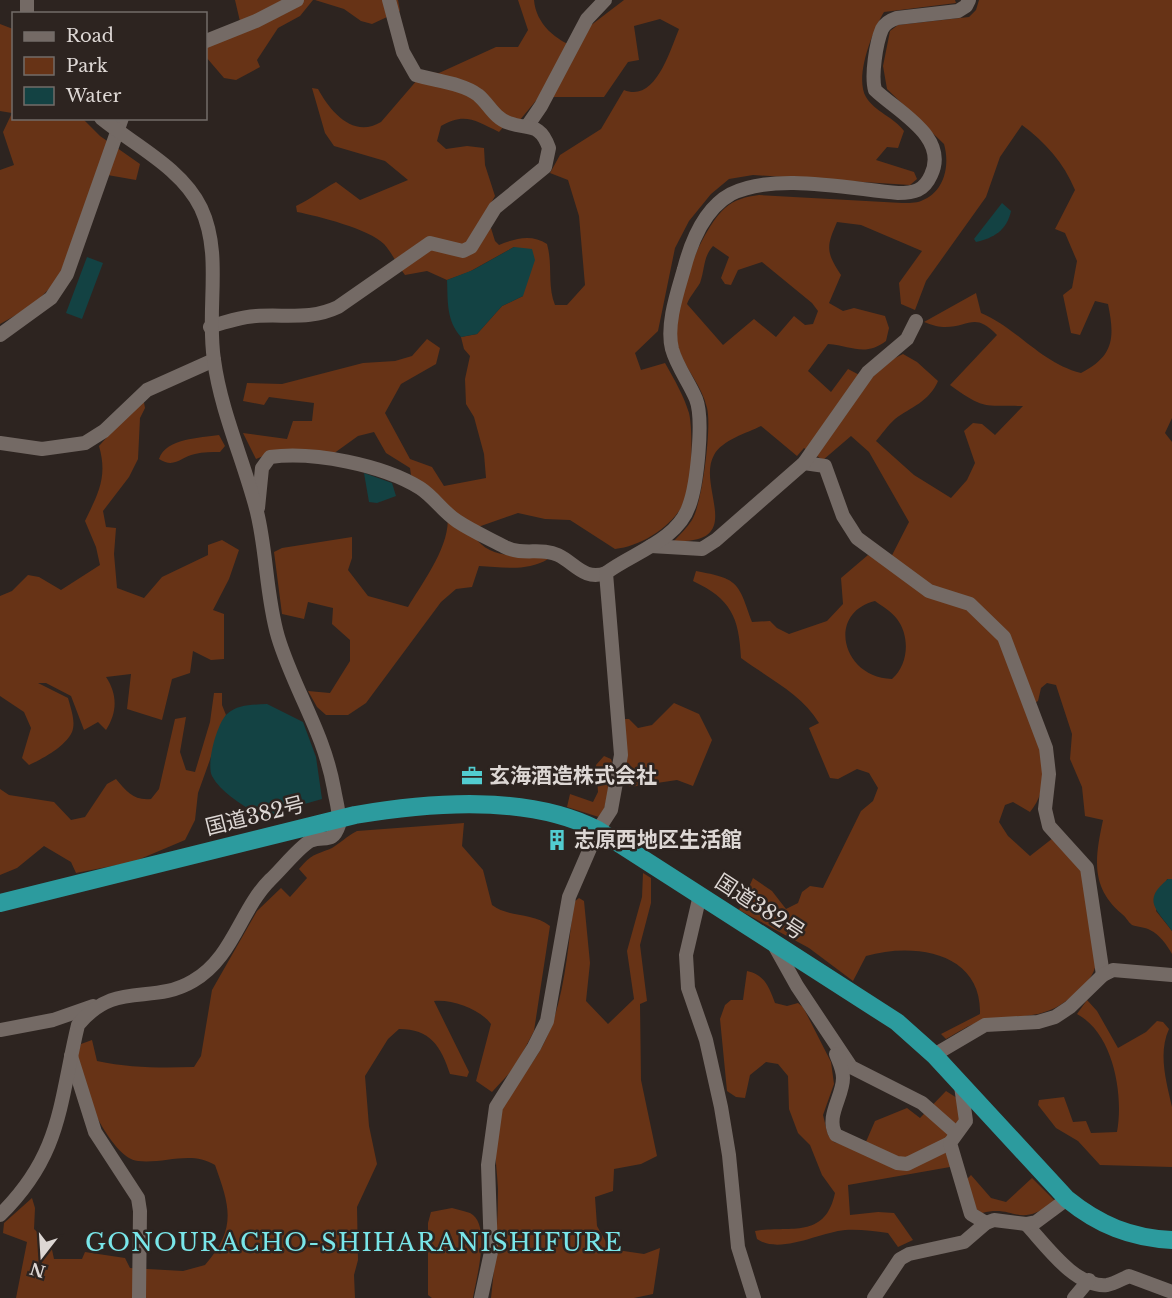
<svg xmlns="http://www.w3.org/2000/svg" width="1172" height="1298" font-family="'Libre Baskerville','Noto Sans JP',serif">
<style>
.green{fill:#673316;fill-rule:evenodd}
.water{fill:#134243}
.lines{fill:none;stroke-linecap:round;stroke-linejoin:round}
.minor{stroke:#746a65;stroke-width:14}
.highway{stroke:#2c9b9e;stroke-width:18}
.labels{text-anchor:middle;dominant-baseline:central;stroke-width:5;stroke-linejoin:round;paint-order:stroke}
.poi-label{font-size:21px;font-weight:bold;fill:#ddd7d4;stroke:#2d2420;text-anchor:start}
.street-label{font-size:21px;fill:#ddd7d4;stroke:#2d2420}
.quarter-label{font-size:24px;letter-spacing:1.5px;fill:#79e6e9;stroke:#2d2420}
</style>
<rect width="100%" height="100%" fill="#2d2420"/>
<g class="green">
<polygon points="235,0 313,0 300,16 278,28 257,60 260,67 236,80 224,78 206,57 206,45 242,30"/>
<polygon points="315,0 398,0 400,11 372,24 361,21 344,9"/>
<path d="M518 0H534C536 24 556 41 578 48L586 29 624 0H955L956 3 884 12C873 30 854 77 866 97 875 112 894 117 904 131L898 148 887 147 876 160 914 172 917 179 910 185 753 175 729 179 711 194 689 221 675 248 658 331 635 353 641 370 665 363C674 379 684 396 689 413 693 429 692 481 687 496 677 524 643 546 615 549L570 520 545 519 518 513 478 527 474 536C490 561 523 554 548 559 527 572 502 567 479 566L472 587 456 589 441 602 366 703 348 715H326L317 707 308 691 330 693 350 661V640L332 624 333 608 308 602 304 619 282 614 274 552 282 548 352 537V558L348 570 368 596 408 607C423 581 465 528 440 498 433 489 420 482 411 475L410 468 386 453 374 432 358 436 333 454 266 455 256 459 243 433 287 439 293 421H312L314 403 269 397 264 405 243 401 247 383 282 384 363 363 395 361 412 356 427 339 440 348 436 364 401 384 385 413 410 459 432 467 444 486 486 478 484 454 474 417 466 404 465 379 470 356 464 349 461 337 477 334 502 306 523 296 514 247 469 272 447 280 427 271 405 275C398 266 392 253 384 244 369 229 318 216 297 212L296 206C311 199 321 190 336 182L360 200 408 180 385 161 334 146 325 133 312 88 318 89C330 111 353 139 381 122L424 72 439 73 496 47H518L528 30ZM660 19 679 29C670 51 655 103 624 90L601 129 560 155 550 173 568 180 579 216 585 285 567 305H555C547 285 553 265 547 244 532 234 516 238 499 245L495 241 486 212 495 196 485 165 484 148 467 146 446 149 437 141 441 126C465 112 476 121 499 132L511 118 519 121 539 97H604L628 62 639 60 634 26Z"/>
<path d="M979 0H1172V418L1165 433 1172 442V879H1167L1156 911 1172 931V954C1167 945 1160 935 1150 930 1145 927 1138 927 1132 925 1128 922 1126 917 1122 914 1090 887 1095 858 1103 820L1085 816 1082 787 1070 759 1072 734 1056 685 1047 683 1041 688 1038 701 1026 708C1038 742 1056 780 1030 812L1013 802 1005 805 999 822 1008 836 1030 856 1053 838 1081 869 1096 963C1094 976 1086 984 1076 993 1042 1024 1019 1012 980 1022 968 1025 957 1033 946 1039L941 1034 980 1014C982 952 914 942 866 956L853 981 809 948 739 910 753 878 772 891 786 909 798 903 802 892 810 886 823 888 861 811 873 801 878 788 869 773 857 769 838 779 830 778 809 728 819 723C802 694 768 678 741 658 739 617 731 599 693 581L696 571C739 579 738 582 752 622L770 621 777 628 789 634 827 621 843 604 841 578 868 555 887 565 909 522 869 452 851 436 823 460 804 448 797 456 761 426C747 433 722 440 714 455 696 487 748 544 674 541 680 534 687 528 692 520 702 505 712 426 707 408 702 386 687 371 679 351 666 316 699 231 725 208 735 199 746 197 759 195L902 203C908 203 916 203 921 201 945 192 950 165 944 144L887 89 883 66 890 31 898 25 969 17 976 10ZM1022 125C1045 142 1064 163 1075 190L1055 229 1065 233 1077 261 1072 288 1063 295 1071 333 1080 335 1095 301 1108 304C1115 338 1114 356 1081 373 1041 363 1017 328 981 313L976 293 924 322C930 324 937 327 943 327 969 328 974 311 997 335L950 385C985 410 982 405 1023 406L995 435 982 424 973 423 964 431 975 463 967 480 951 498 914 475 876 441C882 434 888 425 895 419 911 407 929 402 938 381L917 362 903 354 891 360 869 380 848 369 831 392 808 371 828 344C852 346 865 357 886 341L889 328 885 316 854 308 843 311 829 303 841 275C826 252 826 247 837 222L861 225 922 251 899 283 901 304 915 310 926 281 986 197 1000 157ZM713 246 729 257 721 278 725 284 731 285 738 270 762 262 812 303 818 311 813 324 805 325 794 316 776 337 754 319 723 345 687 304C690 296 696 290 700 283 705 269 703 257 713 246ZM875 601C882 606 892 612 897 619 910 636 909 664 892 679 842 678 826 613 875 601Z"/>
<polygon points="0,24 13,29 14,118 83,119 100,136 140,164 136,180 96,173 58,280 32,306 0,324 0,170 14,165 3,132 12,113 0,111"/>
<path d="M143 397 145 408 140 418 138 459 129 477 103 511 106 527 116 528 114 554 117 588 144 598 162 577 208 555V545L222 540 239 550 229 579 213 610 224 614V659L211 660 193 651 190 673 172 679 162 720 127 709 131 674 106 677C118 695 117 713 106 730L98 722 84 730 71 696 46 683H38L68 698C71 709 76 722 72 732 65 747 42 759 29 765L22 758 31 728 24 712 0 696V596L12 591 28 575 39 577 61 590 100 565 96 547 85 521C98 494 108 477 99 446Z"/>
<path d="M219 435 225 446 220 452C212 452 203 452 195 454 180 457 175 469 159 459 166 438 200 438 219 435Z"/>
<path d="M214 693H222V705L226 715 198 793 195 820 185 840 133 862 76 873 71 862 44 846 17 868 0 875V789L9 795 54 802 71 820 85 817 107 784 116 779C126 791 134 801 151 799L159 789 175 719 186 717 180 752 186 770 195 772 210 722Z"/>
<polygon points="674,703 699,714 712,740 693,786 677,780 630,787 624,779 623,719 629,719 638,728 652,725"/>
<polygon points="604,756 611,759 614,768 602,818 567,807 570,794 593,802 598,792 596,765"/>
<path d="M464 823 462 846 483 870 492 905C509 918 533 912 550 926L534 1031 515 1067 492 1092 476 1081 491 1024C480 1009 452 999 434 1001L469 1072 467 1077 450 1074C441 1046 430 1029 399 1029L388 1039 365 1076 369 1126 377 1164 357 1207 358 1260 354 1275 355 1298H16L27 1242 3 1233 4 1223 32 1198 35 1208 34 1229 51 1245 54 1259H82L85 1252 125 1258 130 1268 183 1271 205 1265C237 1228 230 1207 215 1165 191 1150 165 1164 138 1161 111 1159 77 1082 77 1058 77 1054 80 1048 81 1044L92 1040 97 1061C130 1068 161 1068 194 1067L201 1056 212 990 257 911 281 888 290 897 307 878 299 869C313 853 313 856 332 848 339 844 347 836 357 831Z"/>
<path d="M643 873 651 878V903L640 945 647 1001 640 1004 641 1080 657 1156 641 1164 614 1169 613 1191 595 1197 597 1226 610 1249 644 1254 660 1248 653 1294 634 1298H491C495 1262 498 1225 498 1189 497 1167 492 1143 498 1121 507 1090 533 1068 546 1039 565 998 568 946 574 902L579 898 584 901 590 963 586 1001 608 1024 634 999 627 951 642 897Z"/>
<path d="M747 971C765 975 769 987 775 1003L787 1006 798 1003 803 1007 831 1062 834 1084 823 1115 828 1135 834 1142 862 1151 875 1121 907 1108 920 1118 946 1091 957 1098 962 1123 946 1141 950 1167 848 1185 850 1215 878 1212 894 1213 913 1240 898 1247 888 1233C873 1231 859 1229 845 1230 821 1232 779 1255 757 1239L755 1231C790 1225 825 1240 835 1193L822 1175 810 1145 798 1133 789 1109 788 1076 778 1064 766 1062 750 1075 745 1098 736 1097 727 1091 720 1019 725 1005 731 1000H743Z"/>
<path d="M1087 1000 1097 1011 1118 1048 1146 1032 1157 1021 1163 1022 1169 1029C1158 1053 1166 1081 1172 1107 1172 1125 1172 1148 1172 1167L1100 1165 1078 1141 1056 1128 1038 1105 1039 1100 1064 1097 1073 1122 1086 1121 1091 1133 1117 1132C1124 1094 1113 1033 1077 1014Z"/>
<path d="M971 1175 991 1198 1006 1202 1032 1178 1055 1201C1017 1230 1016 1204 982 1213L972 1206 966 1180Z"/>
<path d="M452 1208C458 1210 465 1211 470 1213 492 1224 476 1279 473 1298H432L428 1295V1223L431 1212Z"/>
</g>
<g class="water">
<path d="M1002 203 1011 211C1007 230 994 238 976 242L974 239Z"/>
<path d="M514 247 532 249 535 260 523 296 502 306 477 334 461 337C446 320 448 301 447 280L473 270Z"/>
<polygon points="87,257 103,263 82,319 66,313"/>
<polygon points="364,473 392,483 396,496 377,503 369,502"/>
<path d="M267 704 303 722 316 757 322 799 287 809 266 820C249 808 222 795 212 776 206 764 217 723 227 714 238 704 253 705 267 704Z"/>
<path d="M1168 879H1172V931C1157 909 1141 901 1168 879Z"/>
</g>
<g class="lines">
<g class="minor">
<polyline points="27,14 27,0"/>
<polyline points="206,41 256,21 297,0"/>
<polyline points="528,125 541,106 587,19 605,0"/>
<path d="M210 327C225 322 240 317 256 316 285 314 311 320 338 307L430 243 463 251 471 247 495 208 545 167 549 148C540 122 529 130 509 123 494 118 489 104 478 95 462 83 435 81 416 75L403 52 389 0"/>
<polyline points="0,335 51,298 67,274 122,118"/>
<polyline points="0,443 42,449 85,443 104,431 147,390 214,360"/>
<polyline points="804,463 825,466 843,516 857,538 929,591 970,604 1004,637 1046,748 1049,774 1045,809 1049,826 1087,868 1103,975"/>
<path d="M258 508 262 468 270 457C313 451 383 465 420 488 434 497 443 512 457 521 472 531 490 539 505 547 523 556 541 547 558 555 575 563 584 581 606 573"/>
<polyline points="651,546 702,549 716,540 804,463 868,372 907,339 916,321"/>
<polyline points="700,895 686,955 688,988 706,1040 721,1107 729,1155 738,1247 754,1298"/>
<polyline points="773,943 797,986 851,1067 922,1103 956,1133"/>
<polyline points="0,1030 53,1020 93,1006"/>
<path d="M836 1054C839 1062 843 1069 843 1078 843 1097 825 1117 836 1135L897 1163 907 1164 950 1143"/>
<polyline points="934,1055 985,1025 1038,1022 1055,1017 1070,1007 1103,975 1113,970 1172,975"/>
<polyline points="71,1056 95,1132 138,1198 140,1211 139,1298"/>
<polyline points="961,1086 966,1121 950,1143 971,1214 986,1223"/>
<path d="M0 1215C62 1154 59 1104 78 1025 116 979 151 1006 193 981 233 958 240 910 270 880 281 870 298 848 310 841 324 834 332 846 339 825 340 813 336 801 334 789 324 732 294 690 278 637 266 596 267 553 257 512 244 461 221 412 214 360 206 309 223 255 201 208 182 168 134 145 101 118"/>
<path d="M1026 1224C1045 1244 1075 1288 1107 1285 1114 1284 1122 1279 1129 1276L1172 1292"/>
<path d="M481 1298 491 1252 488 1165 496 1107 534 1047 547 1021 569 897 598 830 611 810 621 755 606 573C632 553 677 541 689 506 697 485 704 419 696 399 689 382 677 367 672 349 666 325 677 293 684 269 691 242 705 208 731 194 775 172 850 189 898 193 914 193 924 191 931 175 949 137 898 112 875 90 871 76 876 43 882 29 885 23 891 20 897 18L958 11 966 6 969 0"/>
<polyline points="874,1298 900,1259 909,1254 964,1242 986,1223 994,1220 1026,1224 1036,1222 1067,1199"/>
<polyline points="1074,1298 1089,1280"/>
</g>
<path class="highway" d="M0 903 355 815C431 802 528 794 598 830L897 1022 934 1055 1067 1199C1099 1225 1131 1238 1172 1240"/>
</g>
<defs>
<symbol id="office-bare" viewBox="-9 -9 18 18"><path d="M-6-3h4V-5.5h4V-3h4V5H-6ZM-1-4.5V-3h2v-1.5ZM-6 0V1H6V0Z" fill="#52ccd0" stroke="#2d2420" stroke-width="2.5" paint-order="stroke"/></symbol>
<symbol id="building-bare" viewBox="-9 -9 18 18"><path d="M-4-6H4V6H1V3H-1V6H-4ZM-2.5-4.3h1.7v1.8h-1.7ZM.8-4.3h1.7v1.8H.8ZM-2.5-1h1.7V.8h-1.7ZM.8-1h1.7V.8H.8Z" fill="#52ccd0" stroke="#2d2420" stroke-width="2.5" paint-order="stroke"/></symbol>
</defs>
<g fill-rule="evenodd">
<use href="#office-bare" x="457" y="761" width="30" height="30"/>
<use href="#building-bare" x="542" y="825" width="30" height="30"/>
</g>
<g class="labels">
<g class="poi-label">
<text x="489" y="776">玄海酒造株式会社</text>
<text x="574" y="840">志原西地区生活館</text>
</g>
<g class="street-label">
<text transform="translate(255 816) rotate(-14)">国道382号</text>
<text transform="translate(760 907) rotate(33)">国道382号</text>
</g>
<g class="quarter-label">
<text x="354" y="1242">GONOURACHO-SHIHARANISHIFURE</text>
</g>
</g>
<rect x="12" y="12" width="195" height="108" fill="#2d2420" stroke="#736c68" stroke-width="1.5"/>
<rect x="24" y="32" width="30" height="9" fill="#746a65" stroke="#736c68" stroke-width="1.5"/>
<text x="66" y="42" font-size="18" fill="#ddd7d4">Road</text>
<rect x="24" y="57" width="30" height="18" fill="#673316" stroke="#736c68" stroke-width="1.5"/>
<text x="66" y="72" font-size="18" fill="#ddd7d4">Park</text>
<rect x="24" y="87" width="30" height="18" fill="#134243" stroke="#736c68" stroke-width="1.5"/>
<text x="66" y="102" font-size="18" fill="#ddd7d4">Water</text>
<g transform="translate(42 1256) rotate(197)" stroke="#2d2420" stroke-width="4.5" paint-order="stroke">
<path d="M0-4.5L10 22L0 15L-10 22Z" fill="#ddd7d4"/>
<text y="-9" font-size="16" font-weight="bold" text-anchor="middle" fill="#ddd7d4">N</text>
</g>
</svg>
